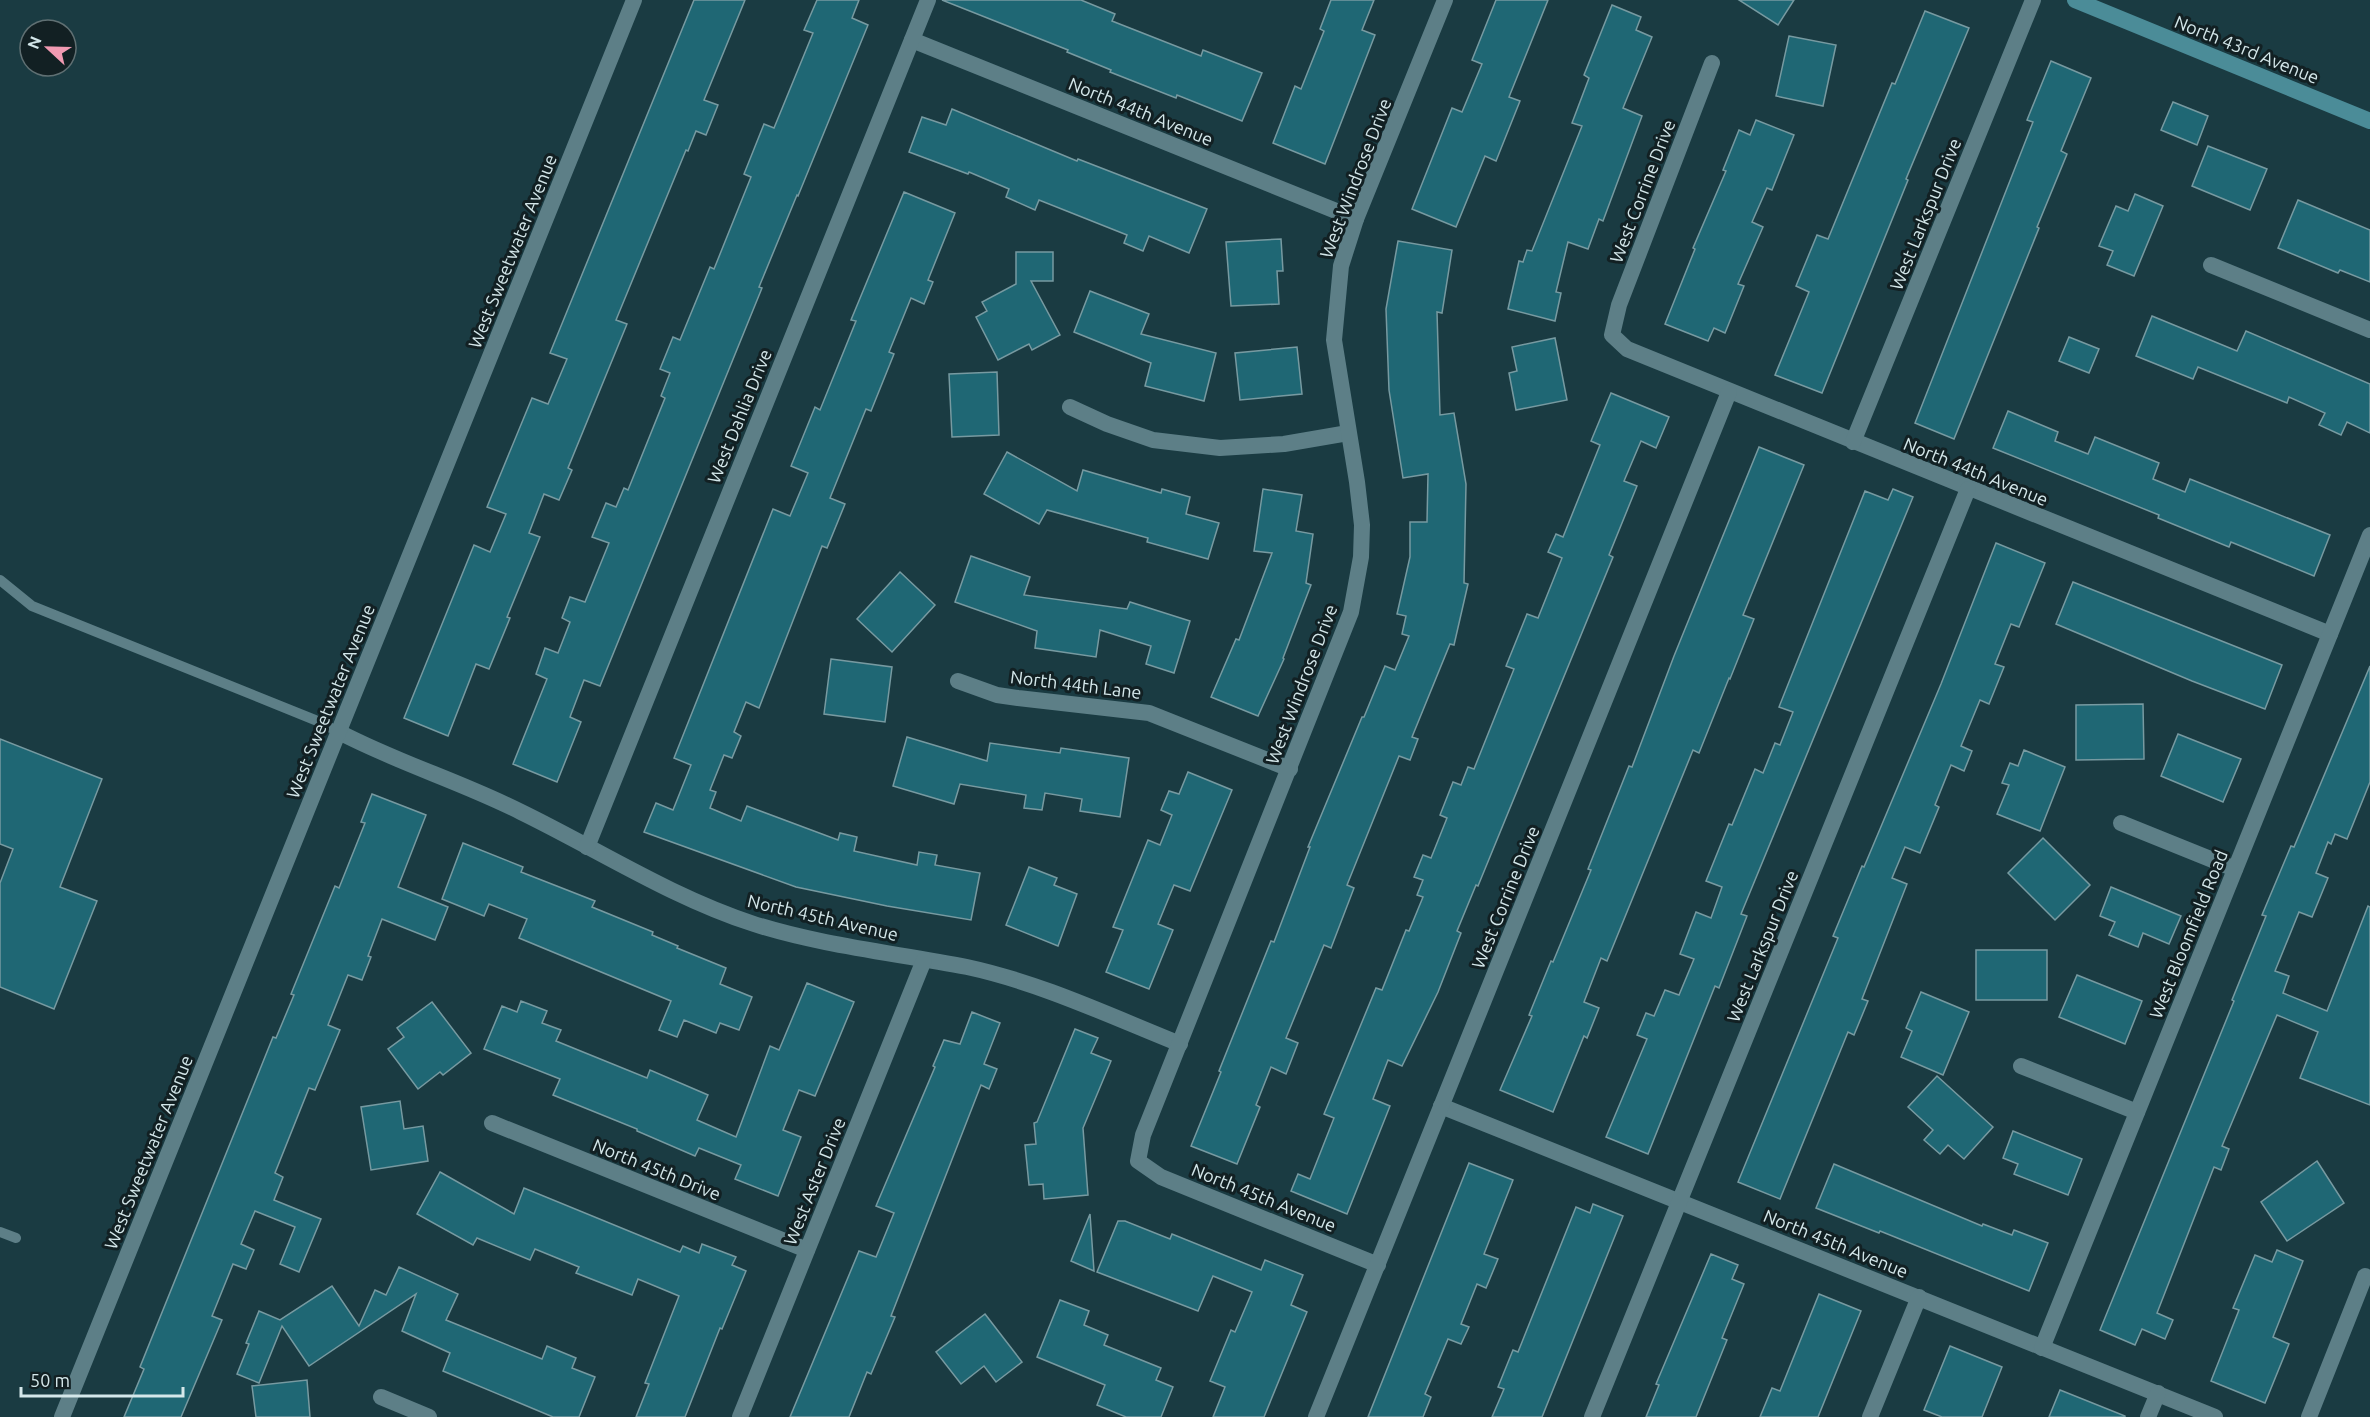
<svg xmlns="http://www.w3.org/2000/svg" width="2370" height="1417" font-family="Ubuntu,sans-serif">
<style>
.building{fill:#1f6774;stroke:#779aa1;stroke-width:1.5}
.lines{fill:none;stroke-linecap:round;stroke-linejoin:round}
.service{stroke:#5d7f87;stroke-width:10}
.minor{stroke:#5d7f87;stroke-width:16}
.tertiary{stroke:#5d7f87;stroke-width:16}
.secondary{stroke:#4b8c98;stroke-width:16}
.labels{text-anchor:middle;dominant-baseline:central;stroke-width:6;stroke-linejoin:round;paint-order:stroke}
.street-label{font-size:18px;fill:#d4e7ea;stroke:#122023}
</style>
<rect width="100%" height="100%" fill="#1a3b42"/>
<g class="building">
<polygon points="694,0 745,0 704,100 718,105 706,135 696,131 688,151 686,150 616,320 627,324 568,468 572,470 559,500 544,494 529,533 540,537 507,617 510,618 489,669 476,664 448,736 404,718 474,545 490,552 506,514 487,507 532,398 548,404 567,359 550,353"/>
<polygon points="817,0 859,0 852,18 868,25 798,196 797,195 759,287 762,288 600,686 584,680 570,717 581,722 557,782 513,764 547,679 536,674 545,648 558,653 570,622 562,618 570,597 585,602 609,543 592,537 606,503 616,507 624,488 628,490 665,398 661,396 670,373 660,369 673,337 680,340 710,267 714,269 751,177 744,174 764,124 774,128 813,33 804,30"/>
<polygon points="942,0 1081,0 1115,14 1112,21 1201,56 1203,50 1262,73 1242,121 1177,95 1176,98 1110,72 1111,70 1067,52 1068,50"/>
<polygon points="1331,0 1374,0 1362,30 1375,35 1325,164 1273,143 1295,86 1301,89 1324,31 1320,29"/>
<polygon points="1496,0 1548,0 1509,97 1520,101 1496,161 1485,156 1456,227 1412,209 1452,108 1462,112 1482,64 1472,60"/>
<polygon points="1739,0 1794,0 1778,25"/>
<polygon points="1612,5 1641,17 1636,30 1652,37 1623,108 1642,116 1603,221 1599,219 1588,249 1568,242 1556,292 1561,293 1555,321 1508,309 1519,261 1523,262 1527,250 1532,251 1582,126 1572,123 1589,78 1584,75"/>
<polygon points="1925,11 1969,28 1906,179 1908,180 1822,393 1775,375 1809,292 1796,286 1817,235 1828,239 1892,83 1895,84"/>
<polygon points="1789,36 1836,45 1823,106 1776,96"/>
<polygon points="2051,61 2091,78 2061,151 2067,154 2037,227 2039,228 1954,439 1915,423 2033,122 2027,120"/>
<polygon points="2173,102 2208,116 2197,145 2161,130"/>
<polygon points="952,109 1077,161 1078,159 1207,209 1189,253 1149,236 1143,251 1124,243 1127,235 1039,200 1035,210 1006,197 1009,189 969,172 968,174 909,152 922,117 946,125"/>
<polygon points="1756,120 1794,135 1772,190 1767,188 1752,222 1763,227 1738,284 1744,286 1725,333 1714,328 1708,341 1665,324 1695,249 1693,248 1726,171 1723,170 1739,130 1750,135"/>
<polygon points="2208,146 2267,169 2250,210 2192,186"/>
<polygon points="904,192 955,213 928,280 933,282 924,304 911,298 889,352 894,354 871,411 866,409 830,498 845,504 827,548 822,546 759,708 746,702 734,732 741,736 732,758 724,755 710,790 716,792 710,808 741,821 747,806 838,840 840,833 857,837 854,851 917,865 919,852 937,855 935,865 980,873 971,920 887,906 796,887 644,832 656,803 673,810 691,765 674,758 773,509 790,516 808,473 791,466 815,407 820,410 856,321 851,320"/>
<polygon points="2135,194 2163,206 2134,276 2107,265 2113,251 2099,246 2116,206 2128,211"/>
<polygon points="2298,200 2370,230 2370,282 2340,270 2338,273 2278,248"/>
<polygon points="1281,239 1283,271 1277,271 1279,304 1231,306 1226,242"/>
<polygon points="1398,241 1452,250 1442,313 1437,312 1440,415 1454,413 1466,484 1464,583 1468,584 1454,645 1450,644 1412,737 1418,739 1410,760 1399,756 1347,885 1354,888 1331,948 1324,945 1286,1038 1298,1043 1286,1074 1271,1067 1256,1105 1260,1107 1237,1164 1191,1146 1221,1072 1219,1071 1271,941 1274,942 1310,847 1308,847 1362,717 1364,717 1385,666 1395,670 1409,636 1402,634 1406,616 1397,614 1410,557 1410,522 1427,522 1428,474 1403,478 1389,390 1386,309"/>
<polygon points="1016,252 1053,252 1053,281 1031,281 1060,335 1032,350 1029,344 998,360 976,317 987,311 982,302 1016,284"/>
<polygon points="1090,291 1149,314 1141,334 1216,353 1204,401 1145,386 1151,363 1074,332"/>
<polygon points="2152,316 2237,351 2246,331 2370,384 2370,433 2347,422 2341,435 2319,425 2325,413 2289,397 2287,403 2198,367 2193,379 2136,356"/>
<polygon points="2069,337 2099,349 2089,373 2059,361"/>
<polygon points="1555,338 1567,400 1516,410 1509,373 1517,371 1512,347"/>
<polygon points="1297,347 1302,394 1240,400 1235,353"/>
<polygon points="997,372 999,435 952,437 949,374"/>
<polygon points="1611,393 1669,417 1656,448 1641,441 1624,481 1637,486 1609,555 1613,557 1478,886 1476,885 1457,931 1461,933 1438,992 1402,1066 1388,1060 1373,1099 1390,1106 1347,1214 1291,1191 1298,1174 1310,1179 1334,1118 1324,1114 1376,988 1382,990 1406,930 1409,931 1423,897 1417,895 1423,880 1414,877 1423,855 1431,858 1447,818 1440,815 1453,782 1461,785 1468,767 1474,769 1514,669 1506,666 1527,614 1538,618 1562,558 1548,552 1556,534 1563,537 1600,445 1591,441"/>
<polygon points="2008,411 2058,432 2055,441 2088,454 2095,437 2159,463 2153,479 2185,492 2190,479 2330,535 2314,576 2231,542 2229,547 2158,518 2159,515 1993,448"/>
<polygon points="1759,447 1804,465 1743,615 1754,619 1730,679 1729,678 1699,753 1693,750 1607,961 1601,958 1584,1002 1599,1008 1587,1038 1584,1036 1553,1112 1500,1090 1532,1016 1529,1015 1551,961 1553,962 1591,870 1588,869 1629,766 1632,767 1674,656"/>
<polygon points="1007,452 1077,491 1083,470 1161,493 1162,489 1190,497 1186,514 1219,523 1208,559 1147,542 1148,538 1047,510 1039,524 984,494"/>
<polygon points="1263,489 1302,495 1296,531 1313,534 1306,583 1311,585 1283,658 1284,659 1258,716 1211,697 1236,639 1239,640 1272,553 1254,551"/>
<polygon points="1893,489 1913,497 1741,914 1747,916 1719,988 1715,986 1648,1154 1606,1137 1647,1039 1637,1035 1646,1013 1654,1016 1665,990 1679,995 1694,959 1680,954 1696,912 1711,918 1722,887 1706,881 1729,824 1732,825 1755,769 1763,773 1775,743 1780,745 1793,712 1779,707 1865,491 1888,500"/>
<polygon points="1996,543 2045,563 2019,627 2011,624 1995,664 2004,667 1989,704 1980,700 1961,746 1972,751 1964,771 1951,765 1935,805 1939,807 1920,853 1905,847 1892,878 1907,884 1862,999 1868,1001 1854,1035 1848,1032 1780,1199 1738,1182 1838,938 1833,936 1862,866 1864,867 1941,684"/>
<polygon points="971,556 1030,577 1024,595 1127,609 1130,602 1190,621 1174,673 1146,664 1151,646 1100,630 1096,657 1035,648 1037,631 955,602"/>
<polygon points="900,572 935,605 892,652 857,619"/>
<polygon points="2073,582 2282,665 2265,709 2192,681 2056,624"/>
<polygon points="831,659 892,667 885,722 824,714"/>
<polygon points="2370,666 2370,782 2347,839 2335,834 2331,844 2328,842 2316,873 2328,878 2312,917 2299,912 2275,971 2289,976 2283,993 2327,1011 2368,906 2370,907 2370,1105 2300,1078 2318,1032 2277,1015 2222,1146 2229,1149 2221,1170 2214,1167 2157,1313 2173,1320 2165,1339 2142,1329 2135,1345 2100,1330 2234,1001 2232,1000 2266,916 2262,915 2291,846 2294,847"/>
<polygon points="2143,704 2144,759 2076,760 2076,705"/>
<polygon points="2178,734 2241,759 2223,802 2161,776"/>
<polygon points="907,737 987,761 990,743 1060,753 1061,748 1129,758 1120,817 1080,811 1082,799 1045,793 1042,810 1024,808 1026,795 960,784 954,804 893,786"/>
<polygon points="0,739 102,779 60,887 97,901 54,1009 0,987 0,883 13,849 0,844"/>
<polygon points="2024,750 2065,767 2040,831 1997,814 2009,785 2002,783 2010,763 2018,766"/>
<polygon points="1188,772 1232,790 1190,891 1174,885 1158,924 1173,930 1149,989 1106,972 1123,930 1113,927 1148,840 1160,845 1172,815 1161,810 1169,791 1179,794"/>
<polygon points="372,794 426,815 398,887 448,907 435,940 382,919 368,956 371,957 362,980 348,975 328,1025 340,1030 315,1090 309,1088 275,1173 283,1177 274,1200 321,1219 299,1272 280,1264 295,1227 255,1211 241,1244 254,1250 246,1269 233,1264 212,1316 222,1320 181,1417 124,1417 144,1369 140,1367 273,1037 276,1038 294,995 291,994 335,886 339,888 365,823 361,822"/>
<polygon points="2043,838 2090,885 2055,920 2008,873"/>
<polygon points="463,843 523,867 521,872 595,901 592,907 653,932 652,935 678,946 677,948 726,968 720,984 752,997 739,1030 720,1023 716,1033 684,1020 677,1037 659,1030 671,1001 519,938 527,919 489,904 484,916 442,899"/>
<polygon points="1029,867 1057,878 1054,885 1077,894 1058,946 1006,925"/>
<polygon points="2111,887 2181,916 2169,944 2143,933 2138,947 2109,935 2115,922 2100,916"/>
<rect x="1976" y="950" width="71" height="50"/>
<polygon points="2077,975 2142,1001 2125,1044 2059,1017"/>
<polygon points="807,983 854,1002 815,1096 799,1090 783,1130 801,1137 778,1196 735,1179 741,1165 699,1148 695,1156 637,1131 637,1129 553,1095 560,1079 484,1049 502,1006 517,1012 521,1001 547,1011 542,1023 561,1030 556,1041 647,1078 650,1070 708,1095 697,1120 736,1137 770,1046 779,1050"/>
<polygon points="1921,992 1969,1012 1943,1075 1901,1057 1912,1031 1906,1028"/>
<polygon points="432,1002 471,1053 443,1075 440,1072 418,1089 388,1049 404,1037 397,1028"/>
<polygon points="972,1012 1000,1023 984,1064 997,1069 989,1089 981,1085 891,1316 895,1317 871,1374 867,1372 849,1417 790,1417 859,1251 876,1257 894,1213 876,1206 935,1067 933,1066 944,1040 960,1044"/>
<polygon points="1075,1029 1098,1038 1091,1053 1111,1061 1083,1128 1088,1195 1044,1199 1043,1184 1029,1185 1025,1145 1036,1144 1034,1123 1037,1122"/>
<polygon points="1937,1076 1993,1127 1964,1159 1948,1145 1940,1154 1924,1140 1933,1130 1908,1107"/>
<polygon points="400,1101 404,1129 423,1126 428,1161 371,1170 361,1107"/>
<polygon points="2013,1131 2082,1159 2068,1195 2014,1174 2018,1164 2003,1158"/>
<polygon points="2317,1161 2344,1203 2287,1241 2261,1202"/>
<polygon points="1469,1163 1513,1180 1484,1254 1498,1259 1486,1288 1477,1284 1461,1324 1469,1327 1461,1344 1448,1339 1425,1394 1431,1397 1423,1417 1368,1417"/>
<polygon points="1834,1164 1982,1226 1983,1224 2012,1235 2014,1230 2048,1243 2029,1291 1880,1231 1879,1233 1816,1208"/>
<polygon points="440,1172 514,1214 524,1188 680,1252 683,1246 699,1253 702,1244 736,1257 732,1265 746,1271 722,1329 720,1328 685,1417 636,1417 649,1384 645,1383 679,1296 638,1279 632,1295 576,1273 579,1267 535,1249 530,1260 477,1238 473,1245 417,1214"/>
<polygon points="1593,1204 1623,1216 1542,1417 1492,1417 1504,1389 1498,1387 1513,1350 1518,1352 1576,1207 1590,1213"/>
<polygon points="1090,1214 1094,1271 1071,1261"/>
<polygon points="1118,1221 1125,1221 1170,1239 1172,1234 1261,1270 1265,1260 1303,1275 1291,1305 1307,1312 1264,1417 1213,1417 1225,1387 1210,1381 1231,1330 1235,1332 1252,1292 1213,1276 1198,1311 1097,1272"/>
<polygon points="2277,1250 2303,1261 2273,1337 2289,1344 2265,1403 2211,1381 2239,1310 2233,1308 2255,1255 2272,1262"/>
<polygon points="1711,1254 1738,1265 1732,1279 1744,1284 1722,1338 1727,1340 1696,1417 1646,1417 1659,1385 1656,1384"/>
<polygon points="399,1267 458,1294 446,1320 542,1359 547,1346 576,1358 572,1368 595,1377 579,1417 553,1417 443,1371 450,1353 402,1331 416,1294 309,1366 282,1326 259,1383 237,1374 249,1344 246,1343 259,1311 280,1320 332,1286 359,1326 375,1290 386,1295"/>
<polygon points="1819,1294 1861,1311 1818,1417 1760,1417 1772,1388 1780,1391"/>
<polygon points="1060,1300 1089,1311 1084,1325 1108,1335 1104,1345 1161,1368 1156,1380 1173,1387 1161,1417 1126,1417 1097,1405 1105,1385 1037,1357"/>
<polygon points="985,1314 1022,1362 996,1382 984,1366 961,1384 936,1352"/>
<polygon points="1950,1346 2002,1367 1982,1417 1942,1417 1924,1410"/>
<polygon points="307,1380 310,1417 256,1417 252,1386"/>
<polygon points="2060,1390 2125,1416 2125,1417 2049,1417"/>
</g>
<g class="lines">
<g class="service">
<polyline points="0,580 32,606 315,720 339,732"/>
<polyline points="0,1232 16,1238"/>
</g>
<g class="minor">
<polyline points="912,40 1356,219"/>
<polyline points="1712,63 1619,305 1612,335 1627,349 2330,634"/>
<polyline points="2211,265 2370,330"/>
<polyline points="1070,407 1107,424 1153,440 1220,448 1284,444 1348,433"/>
<polyline points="1853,442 2033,0"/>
<polyline points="958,681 997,695 1018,698 1149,713 1290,769"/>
<path d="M339 732C398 763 462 782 521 812 599 850 671 897 754 924 823 946 896 953 967 967 1041 983 1110 1016 1180 1044"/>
<polyline points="2121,823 2235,869"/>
<polyline points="587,847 928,0"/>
<polyline points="2021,1066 2137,1112"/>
<polyline points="1441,1106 2215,1417"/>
<polyline points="492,1123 807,1250"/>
<polyline points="1378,1265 1161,1177 1138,1161 1143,1135 1351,612 1361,557 1362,525 1357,482 1334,340 1341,266 1356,219 1445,0"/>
<polyline points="2042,1348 2370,535"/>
<polyline points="381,1397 429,1417"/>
<polyline points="740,1417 924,960"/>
<polyline points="1316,1417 1729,392"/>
<polyline points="1592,1417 1968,489"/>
<polyline points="1870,1417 1919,1297"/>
<polyline points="2148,1417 2158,1393"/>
<polyline points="2309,1417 2365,1276"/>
</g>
<polyline class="tertiary" points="62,1417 634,0"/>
<polyline class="secondary" points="2075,0 2370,121"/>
</g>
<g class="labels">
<g class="street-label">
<text transform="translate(2247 49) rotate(22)">North 43rd Avenue</text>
<text transform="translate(1141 111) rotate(22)">North 44th Avenue</text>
<text transform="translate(1355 178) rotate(-69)">West Windrose Drive</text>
<text transform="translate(1642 191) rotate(-69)">West Corrine Drive</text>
<text transform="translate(1925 214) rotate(-68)">West Larkspur Drive</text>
<text transform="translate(512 251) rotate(-68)">West Sweetwater Avenue</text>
<text transform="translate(739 416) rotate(-68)">West Dahlia Drive</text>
<text transform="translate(1976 471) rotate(22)">North 44th Avenue</text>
<text transform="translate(1076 684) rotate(7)">North 44th Lane</text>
<text transform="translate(1301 684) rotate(-69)">West Windrose Drive</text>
<text transform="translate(330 701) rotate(-68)">West Sweetwater Avenue</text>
<text transform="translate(1505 897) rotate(-68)">West Corrine Drive</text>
<text transform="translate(823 917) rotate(13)">North 45th Avenue</text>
<text transform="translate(2188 934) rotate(-68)">West Bloomfield Road</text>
<text transform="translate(1762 946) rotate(-68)">West Larkspur Drive</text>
<text transform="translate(148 1152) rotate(-68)">West Sweetwater Avenue</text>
<text transform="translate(657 1169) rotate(22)">North 45th Drive</text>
<text transform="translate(814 1181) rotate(-68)">West Aster Drive</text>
<text transform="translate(1264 1197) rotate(22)">North 45th Avenue</text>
<text transform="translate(1836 1243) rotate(22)">North 45th Avenue</text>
</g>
</g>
<g transform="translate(48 48) rotate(292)"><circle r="28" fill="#122023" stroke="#607073" stroke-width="1.5"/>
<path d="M0-4.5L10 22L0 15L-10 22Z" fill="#f19ab2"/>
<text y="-9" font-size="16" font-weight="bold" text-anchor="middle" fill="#d4e7ea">N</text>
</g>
<path d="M21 1387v9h162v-9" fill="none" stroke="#d4e7ea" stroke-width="3"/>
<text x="30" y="1387" font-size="18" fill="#d4e7ea" stroke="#122023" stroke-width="4.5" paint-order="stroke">50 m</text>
</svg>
